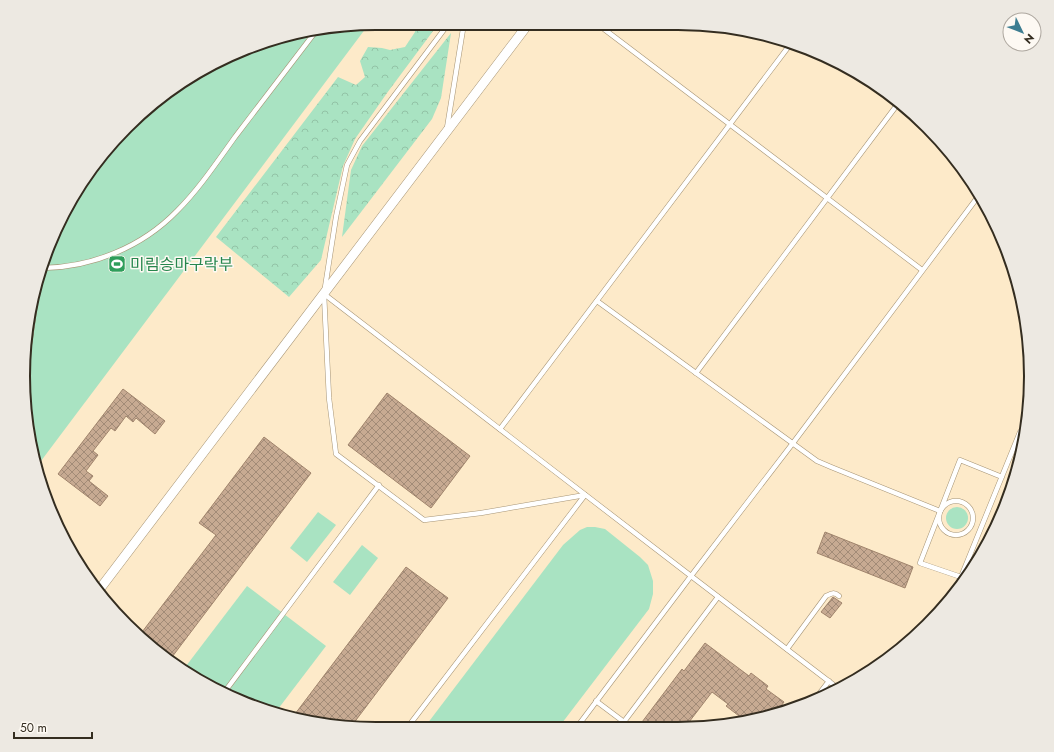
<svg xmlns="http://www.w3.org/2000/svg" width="1054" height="752" font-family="Jost,'Noto Sans KR',sans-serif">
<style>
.green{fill:#a9e3c2}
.forest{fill:url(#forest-crowns)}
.building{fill:url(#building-cross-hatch);stroke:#a0846c}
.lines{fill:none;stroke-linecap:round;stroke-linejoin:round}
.lane-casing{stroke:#a79576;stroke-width:5.5}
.street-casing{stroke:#a79576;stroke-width:10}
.lane{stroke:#fff;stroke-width:4.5}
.street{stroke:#fff;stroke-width:9}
.labels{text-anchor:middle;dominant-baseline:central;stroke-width:3;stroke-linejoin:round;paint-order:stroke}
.leisure-label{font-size:16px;fill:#27864d;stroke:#fdf9f3;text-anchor:start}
.rim{fill:none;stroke:#342d20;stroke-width:2}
</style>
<defs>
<pattern id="forest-crowns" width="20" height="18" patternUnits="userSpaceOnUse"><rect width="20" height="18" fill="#a9e3c2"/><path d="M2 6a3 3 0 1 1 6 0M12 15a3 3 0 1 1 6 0" fill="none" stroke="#92c3a6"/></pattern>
<pattern id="building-cross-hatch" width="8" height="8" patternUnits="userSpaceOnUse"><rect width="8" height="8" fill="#c7aa92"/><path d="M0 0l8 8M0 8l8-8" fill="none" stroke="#a28b77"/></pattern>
</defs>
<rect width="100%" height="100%" fill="#fdeac9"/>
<g class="green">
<polygon points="369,24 38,465 26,422 30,307 59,220 111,143 180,82 284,35"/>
<circle cx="957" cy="518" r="11"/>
<polygon points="318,512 336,525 307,562 290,548"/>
<polygon points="587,527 595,527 605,529 640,557 648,565 653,581 653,594 649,609 559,727 424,728 563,545 580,530"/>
<polygon points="362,545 378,558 350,595 333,582"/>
<polygon points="247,586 326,646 275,713 220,693 183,670"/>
</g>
<g class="forest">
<polygon points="416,23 439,23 387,93 355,139 343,166 321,260 289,297 216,237 338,77 356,85 365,77 360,61 368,47 382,48 390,50 405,47 415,32"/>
<polygon points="451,33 441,98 432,119 342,237 351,170 362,146"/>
</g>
<g class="building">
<polygon points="123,389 165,421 155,434 136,418 133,422 126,416 115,431 111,428 93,451 98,455 86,471 93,476 89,481 108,496 100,506 58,474"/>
<polygon points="387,393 470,456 431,508 348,445"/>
<polygon points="264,437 311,473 169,661 161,656 139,636 216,535 199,523"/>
<polygon points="825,532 913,567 905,588 817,553"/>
<polygon points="406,567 448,598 350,728 292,718"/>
<polygon points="833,597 842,603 830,618 821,612"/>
<polygon points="705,643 749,676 751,673 768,686 766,689 784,702 778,710 748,719 745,716 743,719 726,706 728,704 712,692 686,726 639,726 682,669 684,671"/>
</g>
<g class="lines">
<defs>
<g id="lane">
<polyline points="449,23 360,141 347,165 336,217 324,294 329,398 336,454 424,520 481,513 585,495"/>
<polyline points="596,23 922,270"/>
<polyline points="447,128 464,23"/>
<path d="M43 268C93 267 142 247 177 211 199 189 217 162 235 137 262 102 289 66 316 31"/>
<polyline points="324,294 691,576 793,443 980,194"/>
<polyline points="597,301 817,461 831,467 940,511"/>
<polyline points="28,354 38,284"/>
<polyline points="696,373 897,105"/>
<polyline points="500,429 789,46"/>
<polyline points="1002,477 960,460 920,563 961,577 1020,432 1024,434"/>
<circle cx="956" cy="518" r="17"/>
<path d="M787 649 826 596C832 593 834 592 839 596"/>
<polyline points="223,694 379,485"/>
<polyline points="816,698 829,681"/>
<polyline points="596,701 624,722"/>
<polyline points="577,727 691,576 839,689"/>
<polyline points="620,727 718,597"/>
<polyline points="407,728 585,495"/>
</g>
<polyline id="street" points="99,590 529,23"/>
</defs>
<use href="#lane" class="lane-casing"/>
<use href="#street" class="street-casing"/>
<use href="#lane" class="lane"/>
<use href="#street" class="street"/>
</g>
<defs>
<symbol id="stadium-square" viewBox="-11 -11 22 22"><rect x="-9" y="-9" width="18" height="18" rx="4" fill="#2e9e5b" stroke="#fdf9f3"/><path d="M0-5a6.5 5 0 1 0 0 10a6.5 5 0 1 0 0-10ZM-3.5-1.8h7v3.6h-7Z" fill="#fff"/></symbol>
</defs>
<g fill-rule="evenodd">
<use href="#stadium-square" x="107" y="254" width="20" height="20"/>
</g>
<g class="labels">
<g class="leisure-label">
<text x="130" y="264">미림승마구락부</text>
</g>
</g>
<path d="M0 0H1054V752H0ZM376 30H678A346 346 0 0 1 1024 376V376A346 346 0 0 1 678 722H376A346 346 0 0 1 30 376V376A346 346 0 0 1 376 30Z" fill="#ede9e2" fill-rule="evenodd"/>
<path class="rim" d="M376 30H678A346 346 0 0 1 1024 376V376A346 346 0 0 1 678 722H376A346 346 0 0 1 30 376V376A346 346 0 0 1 376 30Z"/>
<g transform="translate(1022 32) rotate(133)"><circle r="19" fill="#fdf9f3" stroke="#ada79f"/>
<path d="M0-3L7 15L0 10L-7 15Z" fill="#3d7d91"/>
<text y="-6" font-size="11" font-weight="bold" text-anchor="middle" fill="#342d20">N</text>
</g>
<path d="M14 732v6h78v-6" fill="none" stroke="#342d20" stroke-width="2"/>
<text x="20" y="732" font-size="12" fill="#342d20" stroke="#fdf9f3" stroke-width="3" paint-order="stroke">50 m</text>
</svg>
